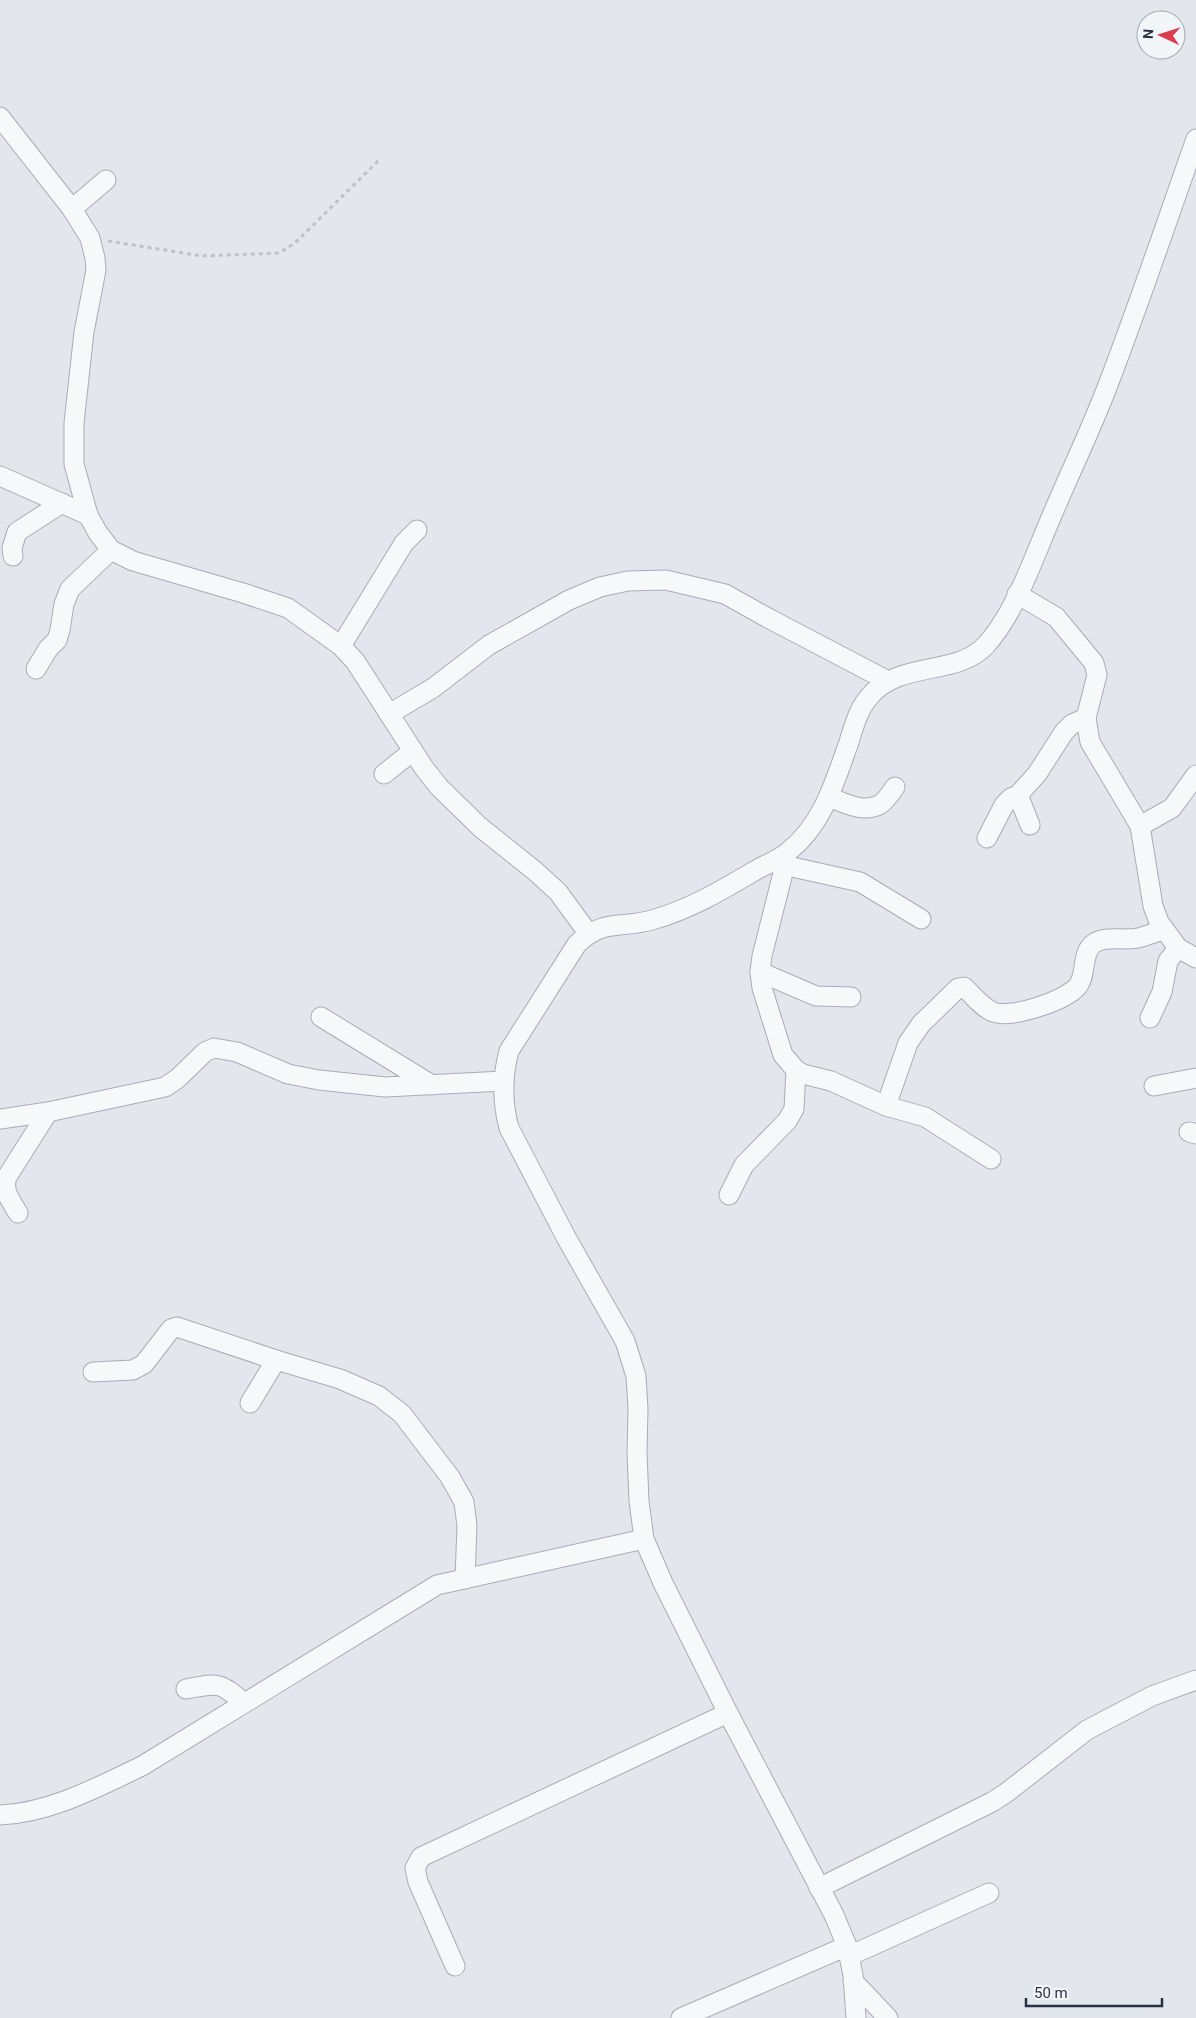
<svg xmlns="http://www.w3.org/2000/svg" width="1196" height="2018" font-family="Roboto,sans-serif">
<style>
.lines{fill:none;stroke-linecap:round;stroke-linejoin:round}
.minor-casing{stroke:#a7acb8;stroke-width:21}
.path{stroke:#bdc1c8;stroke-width:3;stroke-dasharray:4 4;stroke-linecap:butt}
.minor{stroke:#f7f8fa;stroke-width:19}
</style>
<rect width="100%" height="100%" fill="#e3e6ed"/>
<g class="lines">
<defs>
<g id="minor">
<polyline points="0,117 72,209 90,238 95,258 96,270 84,332 74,423 74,464 88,515 98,533 111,550 133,561 243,593 288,608 341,646 355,661 424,768 439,787 480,827 535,871 558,892 588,933"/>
<polyline points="72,209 106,180"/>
<polyline points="0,476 88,515"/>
<polyline points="13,556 12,548 17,532 62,503"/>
<polyline points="1017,594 1056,617 1094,663 1097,675 1086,718 1090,742 1140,826 1153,906 1159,922 1178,948 1196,958"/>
<polyline points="341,646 404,543 417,530"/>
<polyline points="36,669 48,649 57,640 60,630 64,604 70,589 111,550"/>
<polyline points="389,714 433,688 489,645 569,600 600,587 628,581 666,580 725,594 768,618 888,681"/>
<polyline points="384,774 413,751"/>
<polyline points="1018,795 1030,825"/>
<path d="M829 797C845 803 862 813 879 805 885 802 891 793 895 787"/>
<polyline points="1140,826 1172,808 1196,775"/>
<polyline points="987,838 1004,805 1011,798 1018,795 1037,774 1064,732 1072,724 1086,718"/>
<polyline points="774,863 860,882 921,919"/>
<polyline points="785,865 762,956 760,972 762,988 783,1055 796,1070 803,1074 831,1081 886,1106 925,1117 991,1159"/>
<polyline points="760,972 816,996 851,997"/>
<polyline points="321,1017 432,1085"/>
<polyline points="1150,1018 1162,992 1168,961 1178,948"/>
<polyline points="1154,1086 1196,1078"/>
<path d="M886 1106 908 1043 921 1024 958 988 964 987C973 995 981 1007 993 1012 1011 1019 1065 1001 1078 986 1087 974 1081 954 1093 944 1104 935 1125 941 1138 938 1147 936 1155 932 1163 930"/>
<polyline points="0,1119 48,1112 165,1087 177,1079 205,1052 214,1048 237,1052 288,1074 319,1080 385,1087 504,1081"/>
<polyline points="1189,1132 1196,1134"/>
<polyline points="729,1195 744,1165 787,1121 794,1109 796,1070"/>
<path d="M18 1213C11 1201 2 1190 7 1177L48 1112"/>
<polyline points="93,1372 133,1370 144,1364 171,1329 177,1327 276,1360 340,1379 379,1396 402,1414 450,1477 464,1502 467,1526 465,1579"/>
<polyline points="250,1403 276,1360"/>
<path d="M186 1689C218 1683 219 1681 244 1703"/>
<path d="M0 1815C50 1813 98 1787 142 1766L437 1585 644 1539"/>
<polyline points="819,1888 992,1802 1006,1793 1087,1730 1152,1696 1196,1680"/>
<polyline points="849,1956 989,1893"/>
<polyline points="455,1966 418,1882 415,1868 421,1857 728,1713"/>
<polyline points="853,1981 888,2018"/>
<polyline points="681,2018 847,1946"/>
<path d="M856 2018 853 1975 847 1946 834 1915 728 1713 663 1583 644 1539 639 1501 637 1453 638 1409 636 1376 625 1341 567 1239 509 1128C502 1102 502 1077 509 1051L577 944C604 918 620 929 652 920 689 910 724 889 756 870 767 864 780 859 789 851 823 824 835 781 849 742 854 726 858 710 869 697 899 660 957 677 986 645 1016 612 1035 554 1053 513 1072 468 1094 423 1111 377 1141 298 1168 218 1196 139"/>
</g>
</defs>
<use href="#minor" class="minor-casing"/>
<polyline class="path" points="108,241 202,256 279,253 295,243 379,160"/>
<use href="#minor" class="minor"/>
</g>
<g transform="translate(1161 35) rotate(274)"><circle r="24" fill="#f3f6f9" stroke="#a2a8b2"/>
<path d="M0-4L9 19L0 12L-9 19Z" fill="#dc3d4c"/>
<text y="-8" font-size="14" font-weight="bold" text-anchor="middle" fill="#293247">N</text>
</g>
<path d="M1026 1998v8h136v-8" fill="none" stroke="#293247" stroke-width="2.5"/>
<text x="1034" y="1998" font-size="15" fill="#293247" stroke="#f3f6f9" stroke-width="4" paint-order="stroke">50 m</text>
</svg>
